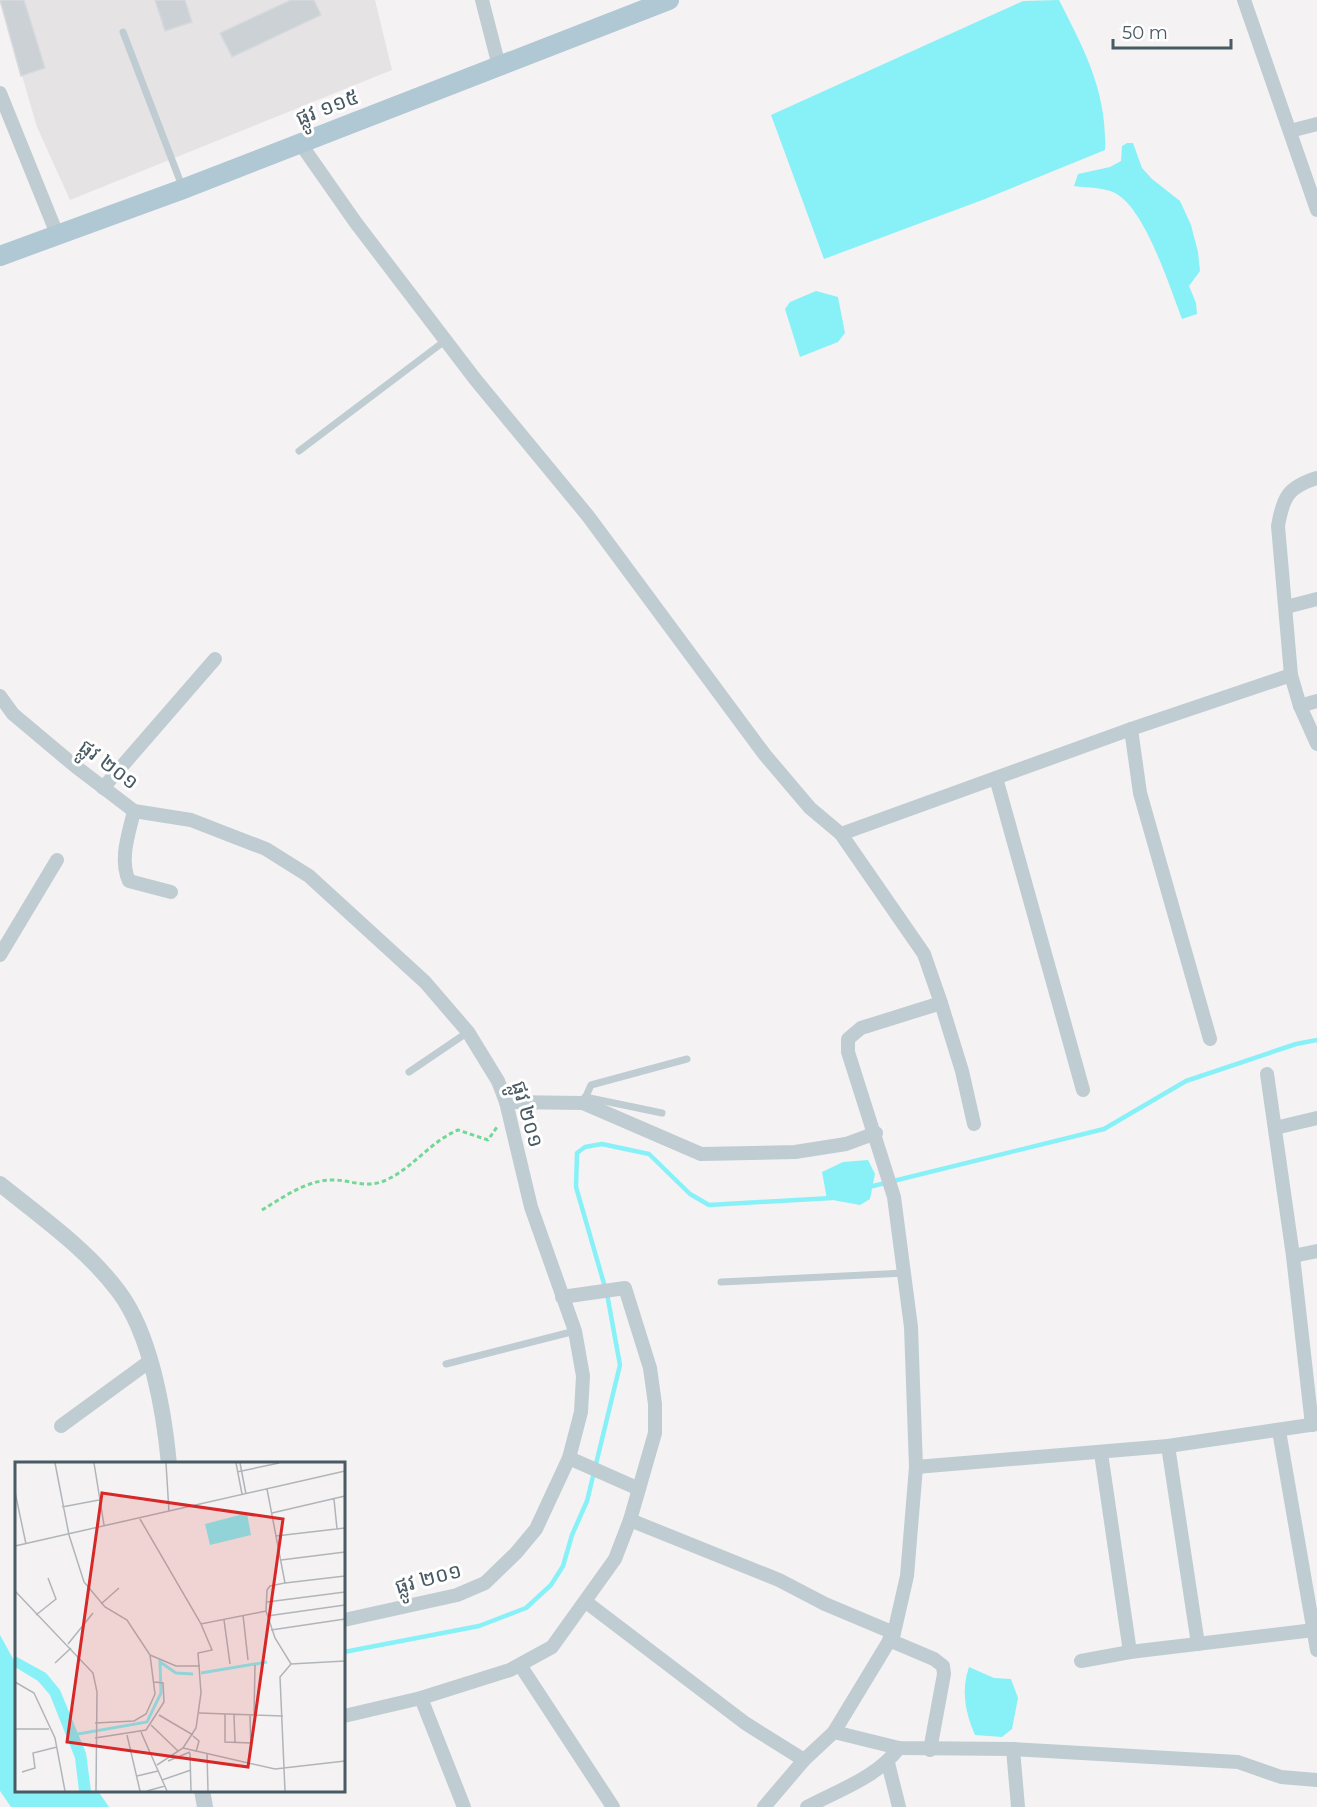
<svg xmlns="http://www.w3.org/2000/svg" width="1317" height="1807" font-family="Montserrat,'Noto Sans Khmer',sans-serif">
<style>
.education{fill:#e6e3e5}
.water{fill:#87f1f7}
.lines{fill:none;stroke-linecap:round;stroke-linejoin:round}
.stream{stroke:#87f1f7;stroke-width:4.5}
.building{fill:#ccd1d5;stroke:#d6dade;stroke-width:1.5}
.path{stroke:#72d895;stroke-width:3;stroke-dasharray:4.5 3;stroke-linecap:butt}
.service{stroke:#bfcdd3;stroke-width:7}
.minor{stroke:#bfcdd3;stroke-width:14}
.tertiary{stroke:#bfcdd3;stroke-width:16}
.primary{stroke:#b0c7d4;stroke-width:20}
.labels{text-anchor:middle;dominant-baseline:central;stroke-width:6;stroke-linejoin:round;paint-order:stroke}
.street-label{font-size:21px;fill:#485a63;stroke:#fff}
.inset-river{fill:none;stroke:#87f1f7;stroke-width:3}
.inset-road{fill:none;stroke:#b0b5b9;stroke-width:1.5}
.view{fill:#d62828;fill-opacity:0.15;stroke:#d62828;stroke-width:3}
.inset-edge{fill:none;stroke:#485a63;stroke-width:3}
</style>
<rect width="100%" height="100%" fill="#f5f2f3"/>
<polygon class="education" points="0,0 375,0 392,70 70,200 37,127"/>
<g class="water">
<path d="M1059 0C1085 51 1107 92 1105 150L985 199 824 259 771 115 1023 1Z"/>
<path d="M1127 143H1133L1142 168 1152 179 1180 201 1191 225 1198 252 1200 271 1189 286 1196 303 1197 314 1182 319C1170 288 1145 208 1115 193 1103 187 1088 188 1074 186L1078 174 1110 167 1121 161 1122 146Z"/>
<polygon points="816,291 838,297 845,333 838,342 800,357 785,309 790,302"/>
<polygon points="868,1160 875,1174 870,1199 860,1205 827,1199 822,1172 843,1162"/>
<polygon points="0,1635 16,1664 16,1790 98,1791 109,1807 11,1807 0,1791"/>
<path d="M969 1667 994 1678 1011 1679 1018 1698 1012 1729 1002 1737 975 1735C965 1712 961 1690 969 1667Z"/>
</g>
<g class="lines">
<g class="stream">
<polyline points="869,1187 1104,1129 1186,1081 1296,1044 1317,1040"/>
<polyline points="344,1652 479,1626 526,1608 551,1585 563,1566 572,1535 587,1501 620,1365 607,1294 576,1187 577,1153 585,1147 602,1144 649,1154 690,1194 709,1205 832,1198"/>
</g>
</g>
<g class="building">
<polygon points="0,0 24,0 45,68 21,76"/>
<polygon points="155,0 185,0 192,22 165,31"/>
<polygon points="291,0 314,0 321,15 232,57 220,33"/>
</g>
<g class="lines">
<path class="path" d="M262 1210C282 1198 305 1181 330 1180 347 1179 363 1188 381 1182 410 1172 429 1142 458 1130L488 1140 497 1127"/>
<g class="service">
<polyline points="123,32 182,186"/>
<polyline points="299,451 446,340"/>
<polyline points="409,1072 468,1032"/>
<polyline points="585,1097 662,1113"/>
<polyline points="583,1103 591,1085 687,1059"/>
<polyline points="721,1282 905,1273"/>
<polyline points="446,1364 575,1331"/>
</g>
<g class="minor">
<polyline points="482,0 499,66"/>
<polyline points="1244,0 1317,210"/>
<polyline points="0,93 57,234"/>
<polyline points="1290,131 1317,124"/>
<polyline points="300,143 356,223 475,379 588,516 765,755 810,808 841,834 1131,729 1291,675"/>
<path d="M1317 478C1288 487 1283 497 1278 526L1291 675 1300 706 1317 744"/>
<polyline points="1286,607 1317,599"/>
<polyline points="0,696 13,714 75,766 134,811 191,820 266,849 309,876 425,982 468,1032 498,1081 506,1102 531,1207 575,1331 583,1376 581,1412 569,1458 536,1529 516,1553 485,1583 457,1595 344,1620"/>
<polyline points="1300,706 1317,701"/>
<polyline points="1131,729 1140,793 1210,1039"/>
<polyline points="996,778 1083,1090"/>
<polyline points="103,788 215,659"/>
<path d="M134 811C129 833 119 859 129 881L171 892"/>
<polyline points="0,955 57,860"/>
<polyline points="941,1003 962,1071 974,1124"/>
<polyline points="1267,1074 1293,1256 1312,1425"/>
<polyline points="506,1102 583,1103 701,1154 795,1152 846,1144 876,1133"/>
<polyline points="1275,1128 1317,1118"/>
<polyline points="1293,1256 1317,1251"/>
<polyline points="61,1426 150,1361"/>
<polyline points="1279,1431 1317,1650"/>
<polyline points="1168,1446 1198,1644"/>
<polyline points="1101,1453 1130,1652 1314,1630"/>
<polyline points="569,1458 639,1489"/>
<polyline points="916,1467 1168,1446 1317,1424"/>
<polyline points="630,1520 779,1580 825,1604 894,1633"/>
<polyline points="586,1602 745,1723 804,1760"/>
<polyline points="889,1640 934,1659 943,1666 944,1674 930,1750"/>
<polyline points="1081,1661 1130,1652"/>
<polyline points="520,1665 613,1807"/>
<polyline points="421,1698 464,1807"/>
<polyline points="344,1716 421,1698 510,1670 552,1647 615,1559 630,1520 655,1433 655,1404 650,1368 625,1288 562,1297"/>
<polyline points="834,1732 899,1748 1013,1749 1238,1762 1281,1777 1317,1780"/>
<polyline points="1013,1749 1018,1807"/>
<polyline points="888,1763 899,1807"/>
<polyline points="764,1807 804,1760 834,1732 894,1633 907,1576 916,1467 911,1327 894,1197 848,1052 848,1039 861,1028 941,1003 924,954 841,834"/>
<path d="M807 1807C839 1790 876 1778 899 1748"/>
</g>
<g class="tertiary">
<path d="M0 1184C41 1217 87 1249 119 1292 151 1335 164 1411 169 1464"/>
<polyline points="202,1790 205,1807"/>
</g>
<polyline class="primary" points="0,256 183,189 669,0"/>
</g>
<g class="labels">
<g class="street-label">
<text transform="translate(327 107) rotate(-21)">ផ្លូវ ១១៥</text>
<text transform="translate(109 764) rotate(37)">ផ្លូវ ២០១</text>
<text transform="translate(528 1114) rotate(74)">ផ្លូវ ២០១</text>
<text transform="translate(428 1578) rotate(-15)">ផ្លូវ ២០១</text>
</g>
</g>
<g transform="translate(15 1462)">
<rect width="330" height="330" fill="#f5f2f3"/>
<path d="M232 51 236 73 195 83 190 62ZM0 194 31 211 45 228 71 291 76 329H64L60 296 35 233 23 219 0 205Z" fill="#87f1f7"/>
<path class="inset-river" d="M186 211 252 200M63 272 132 260 146 231 145 200 161 211 178 212"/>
<path class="inset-road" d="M40 1 54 73 69 120 90 145 112 158 135 193 140 232 131 252 119 259 80 261M79 1 89 63M151 1 154 50M221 1 227 32M225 1 231 32M222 10 264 1M252 27 270 121 255 124 252 128 251 149 260 176 276 202 330 199M0 30 11 82M319 37 322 67M47 45 84 38M257 51 330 34M125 57 186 162 251 149M261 74 330 66M0 84 330 9M266 98 330 90M270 121 330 114M0 129 78 211 82 230 81 329M252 140 330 130M86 142 104 126M21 153 41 137 33 116M228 153 233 198M252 154 330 143M209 158 215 202M256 168 330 157M53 182 78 151M135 193 161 204H185M40 201 56 186M0 220 19 231 40 276 50 329M184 251 268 254M210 252V280L236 281M144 253 178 273M219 253 220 280M235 253 236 288M239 253 240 203M136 263 163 289M0 267H34M126 270 152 329M112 273 125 329M178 274 184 279 181 290M80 276 131 268 149 240 148 221 139 220M168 286 260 307 330 299M175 291 176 329M192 291 193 329M153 299 175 290M142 303 168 286 181 266 186 231 183 191 197 188 186 162M7 310 20 306 18 291 42 285M122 314 143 309M147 318 176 308M132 329 150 324M270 329 265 215 276 202"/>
<path class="view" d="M87 31 268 57 233 305 52 280Z"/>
<rect width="330" height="330" class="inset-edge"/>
</g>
<path d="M1113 39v9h118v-9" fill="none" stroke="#485a63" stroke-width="3"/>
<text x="1122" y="39" font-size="18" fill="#485a63" stroke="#ffffff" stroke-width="4.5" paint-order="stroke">50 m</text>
</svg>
